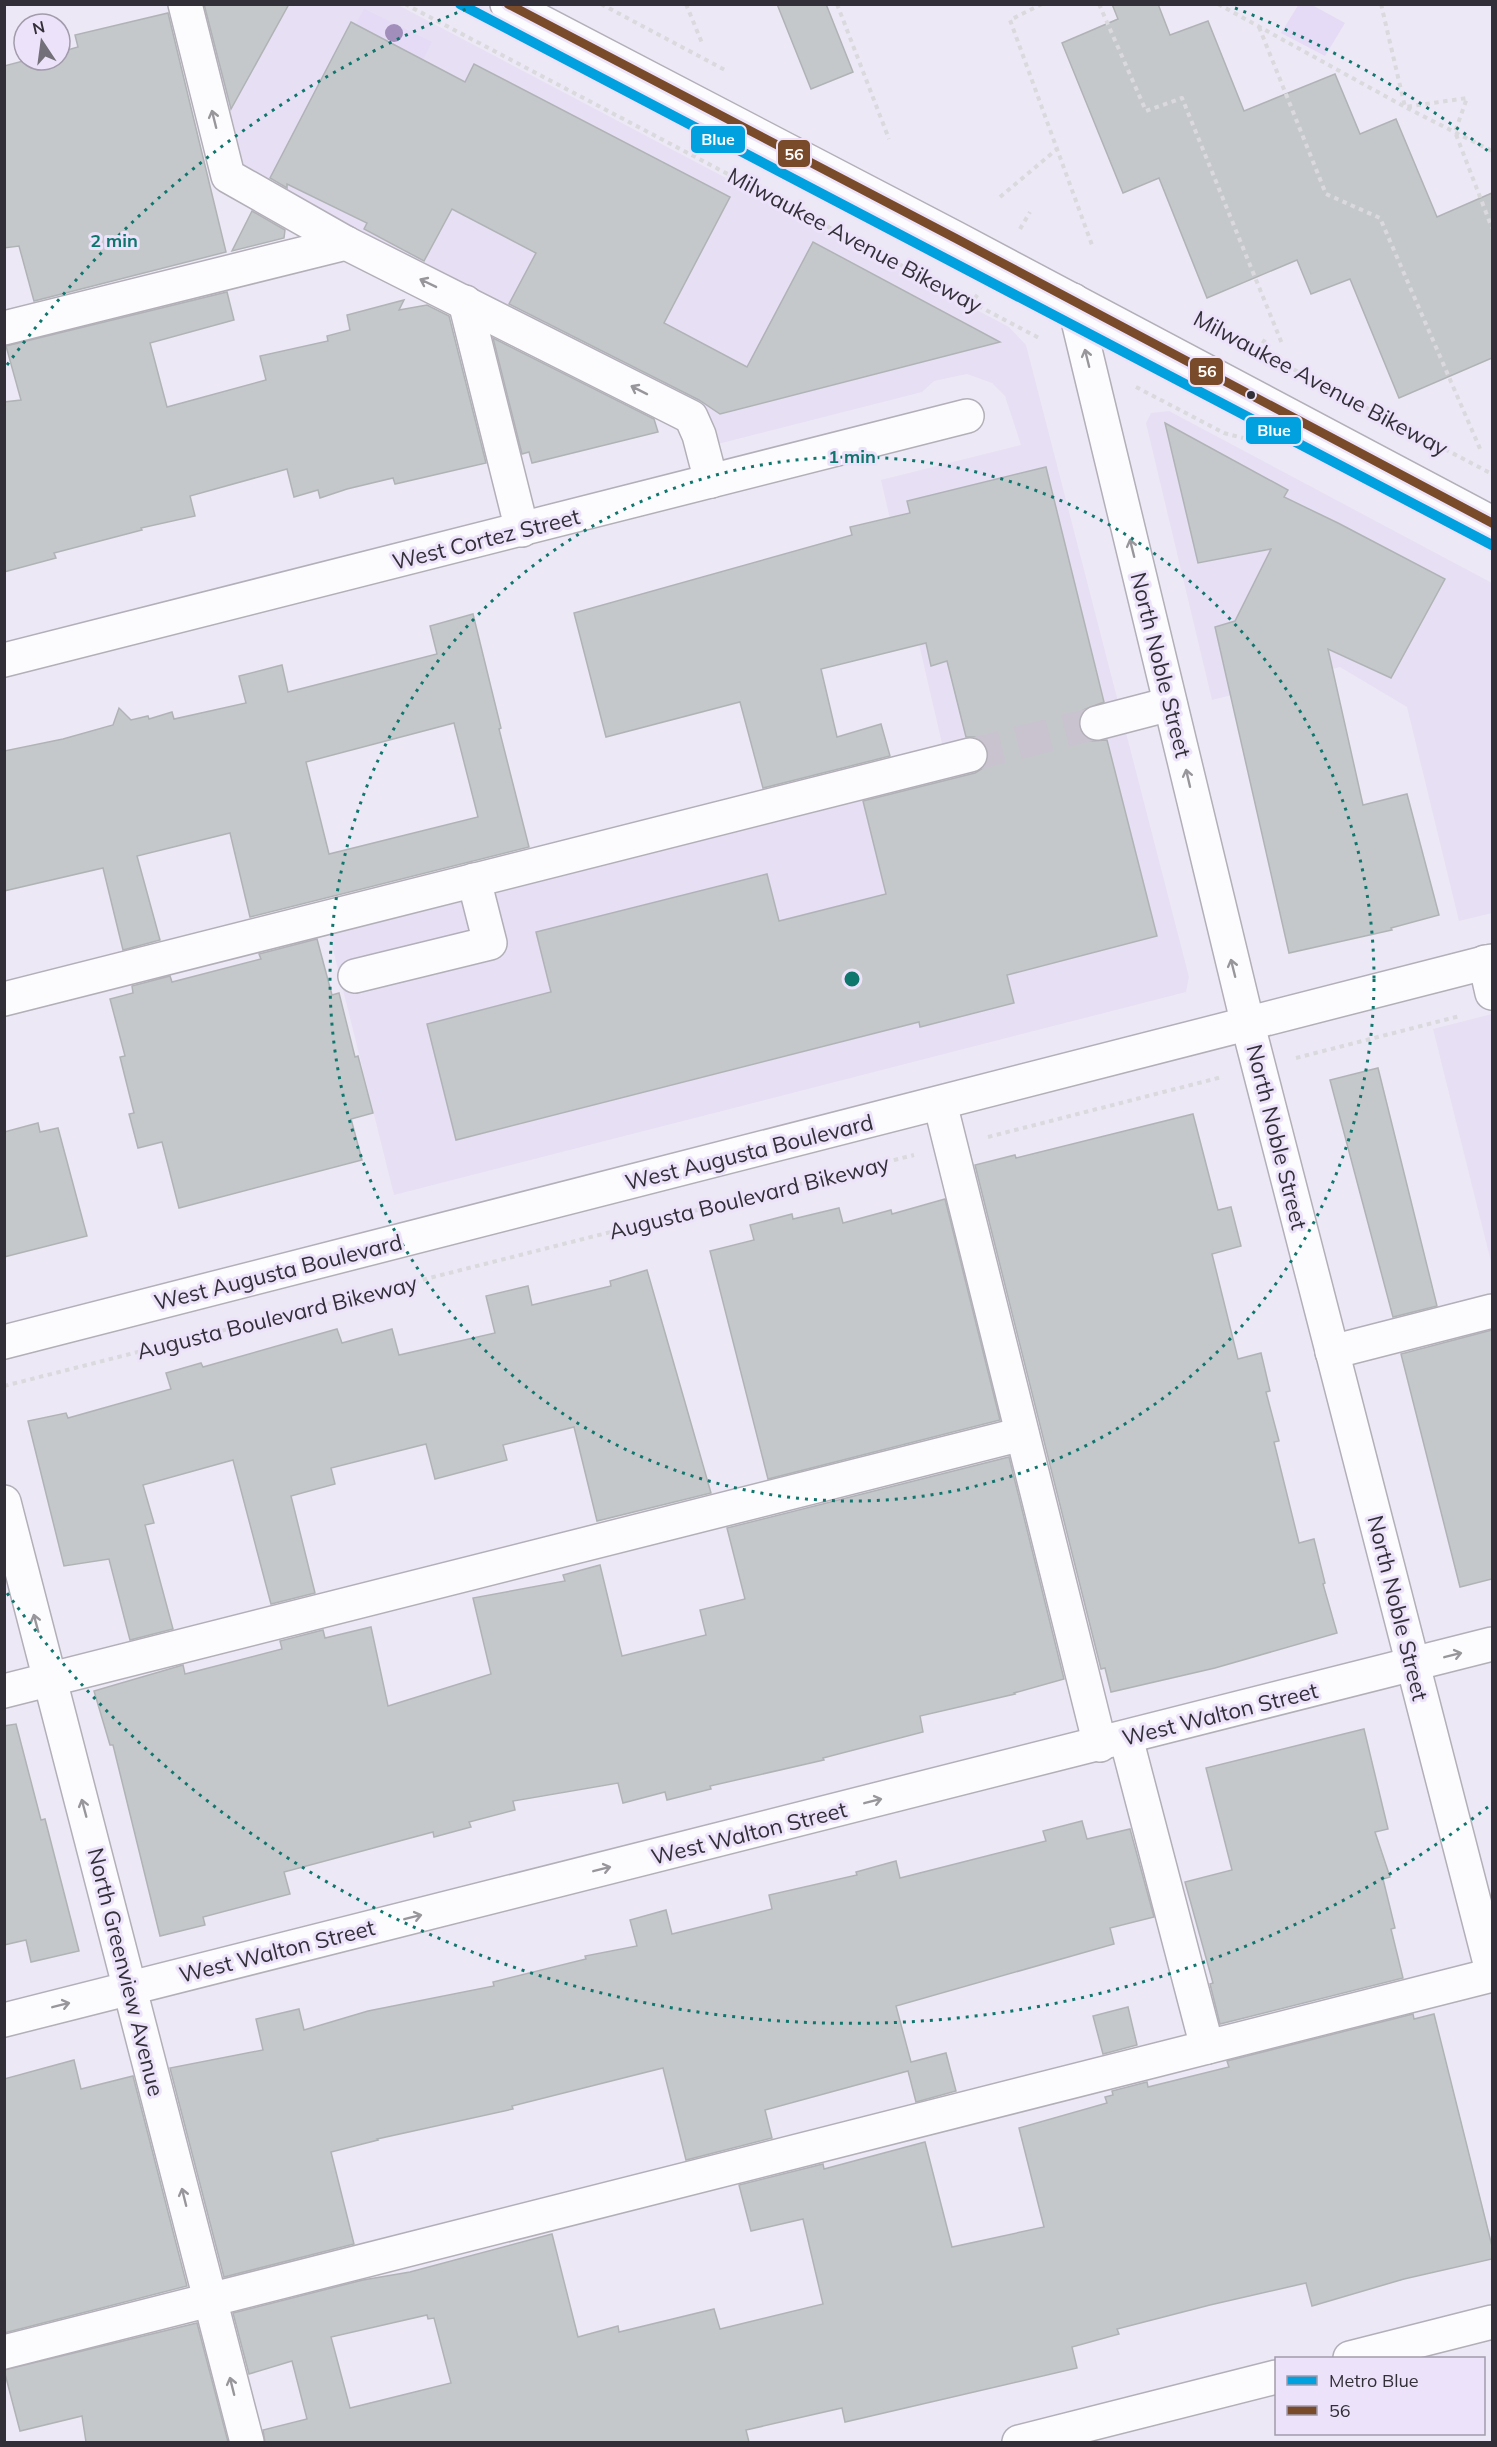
<svg xmlns="http://www.w3.org/2000/svg" width="1497" height="2447" font-family="Mulish,sans-serif">
<style>
.built{fill:#e7dff4}
.green{fill:#e5dbf6}
.building{fill:#c5c8cb;stroke:#b0b3b6;stroke-width:1.5;fill-rule:evenodd}
.lines{fill:none;stroke-linecap:round;stroke-linejoin:round}
.minor-tunnel{stroke:#c8c3cf;stroke-width:33;stroke-dasharray:33 16;stroke-linecap:butt}
.minor-casing{stroke:#b3afb8;stroke-width:36}
.major-casing{stroke:#b3afb8;stroke-width:36}
.path{stroke:#dad9dd;stroke-width:4;stroke-dasharray:4.5 4.5;stroke-linecap:butt}
.minor{stroke:#fcfcfe;stroke-width:33}
.major{stroke:#fcfcfe;stroke-width:33}
.bus-1-casing{stroke:#ece3fa;stroke-width:14}
.bus-1{stroke:#7a4b2a;stroke-width:9}
.metro-1-casing{stroke:#ece3fa;stroke-width:15}
.metro-1{stroke:#00a1de;stroke-width:10}
.tree{fill:#a28eba}
.oneway{stroke:#98969b}
.ring{fill:none;stroke:#0f766e;stroke-width:3;stroke-dasharray:3 6}
.bus-dot{fill:#332f38;stroke:#ece3fa;stroke-width:2}
.labels{text-anchor:middle;dominant-baseline:central;stroke-width:6;stroke-linejoin:round;paint-order:stroke}
.street-label{font-size:22px;fill:#332f38;stroke:#ece3fa}
.centre{fill:#0f766e;stroke:#ece3fa;stroke-width:3}
.ring-label{font-size:18px;text-anchor:middle;font-weight:bold;fill:#0f766e;stroke:#ece3fa;stroke-width:6;stroke-linejoin:round;paint-order:stroke}
.line-badge{stroke:#ece3fa;stroke-width:2}
.badge-label{font-size:16px;text-anchor:middle;font-weight:bold;fill:#fff}
</style>
<rect width="100%" height="100%" fill="#ede8f5"/>
<g class="built">
<polygon points="186,5 398,5 1009,327 1026,345 1050,438 1189,977 1186,992 394,1195 326,921 947,765 881,480 1021,445 1005,396 992,383 967,374 934,381 922,392 702,448 691,417 228,176"/>
<polygon points="1169,411 1492,583 1492,913 1459,921 1407,707 1340,667 1212,700 1146,423 1151,413"/>
<polygon points="1492,1014 1492,1266 1433,1029"/>
</g>
<g class="green">
<polygon points="1299,4 1312,5 1345,23 1325,56 1281,33"/>
<polygon points="364,9 432,42 423,60 356,24"/>
</g>
<g class="building">
<polygon points="204,4 289,4 231,109"/>
<polygon points="777,4 826,4 853,72 811,89"/>
<polygon points="1112,4 1158,4 1170,35 1208,21 1244,111 1335,74 1360,134 1396,119 1437,217 1492,193 1492,358 1399,398 1350,279 1311,294 1297,260 1207,298 1159,178 1123,193 1062,43 1118,19"/>
<polygon points="168,13 226,252 34,301 19,246 4,248 4,66 27,60 60,60 60,52 78,47 75,35"/>
<polygon points="351,22 465,82 474,64 730,197 664,323 747,367 813,242 1000,342 720,414 699,400 509,304 536,253 452,209 424,261 364,229 367,223 287,184 287,188 270,178"/>
<polygon points="252,211 285,230 284,238 232,251"/>
<polygon points="227,292 234,320 150,343 167,407 266,380 260,356 328,341 327,336 350,330 347,315 404,300 399,310 427,305 449,316 486,463 395,484 393,478 347,489 320,498 318,490 294,497 287,469 190,496 195,516 141,528 142,530 54,553 56,558 4,572 4,402 21,400 6,346"/>
<polygon points="493,338 654,419 658,432 532,463 529,452 522,454"/>
<polygon points="1165,423 1288,490 1284,497 1338,523 1445,579 1391,678 1328,649 1363,805 1407,794 1439,915 1391,928 1392,930 1289,953 1215,627 1235,621 1271,549 1198,563"/>
<polygon points="1046,467 1104,702 1083,710 1079,719 1079,727 1083,736 1091,741 1107,740 1157,936 1007,975 1014,1003 920,1027 919,1022 456,1140 427,1024 551,992 536,932 767,874 779,921 886,894 863,801 975,773 983,768 988,760 988,750 983,742 975,737 966,737 947,661 931,666 926,643 821,669 837,737 881,724 890,756 763,788 740,702 606,737 574,613 852,535 850,527 910,513 907,501"/>
<path d="M473 614 501 728 499 729 529 847 250 917 230 833 137 856 160 940 123 950 103 868 4 891V751L63 739 113 725 119 708 131 720 148 716 149 719 172 712 174 719 246 703 239 676 282 665 288 692 437 654 430 626ZM454 723 478 817 329 854 306 762Z"/>
<polygon points="317,939 332,995 339,993 355,1057 358,1056 373,1113 351,1119 362,1160 179,1208 162,1142 138,1148 129,1114 134,1113 120,1057 125,1056 110,999 133,993 132,986 170,976 172,982 261,959 259,954"/>
<polygon points="1378,1068 1437,1306 1393,1317 1330,1080"/>
<polygon points="1193,1114 1218,1210 1231,1207 1241,1246 1212,1254 1238,1359 1261,1353 1270,1391 1266,1392 1279,1441 1274,1442 1299,1543 1314,1539 1325,1583 1323,1584 1337,1633 1215,1668 1111,1692 1105,1668 1101,1669 975,1165 1015,1155 1016,1158"/>
<polygon points="38,1123 40,1132 58,1128 87,1236 4,1257 4,1132"/>
<polygon points="945,1199 1000,1420 768,1479 710,1251 754,1240 750,1225 792,1214 793,1219 839,1208 843,1223 891,1210 892,1214"/>
<polygon points="647,1270 711,1493 597,1521 574,1427 503,1445 507,1460 435,1479 426,1444 331,1468 335,1484 291,1496 315,1593 271,1604 233,1460 143,1485 154,1523 145,1525 173,1629 130,1640 109,1559 64,1566 28,1421 66,1413 68,1418 171,1389 166,1373 201,1363 203,1367 337,1329 342,1343 392,1329 399,1355 495,1333 486,1296 528,1286 532,1305 611,1286 610,1281"/>
<polygon points="1492,1330 1492,1579 1460,1587 1401,1354"/>
<polygon points="1009,1457 1064,1679 1014,1693 1015,1694 920,1716 923,1732 823,1758 824,1760 710,1786 711,1789 667,1800 665,1792 623,1803 618,1783 513,1801 515,1810 469,1822 471,1827 434,1837 433,1832 284,1872 290,1894 203,1917 205,1925 160,1936 113,1745 110,1745 94,1691 183,1665 185,1674 282,1649 280,1641 323,1630 325,1638 371,1627 388,1706 491,1674 473,1598 565,1581 563,1575 600,1565 622,1656 706,1635 700,1610 745,1599 727,1528"/>
<polygon points="16,1724 41,1820 45,1819 79,1951 31,1962 26,1940 4,1945 4,1726"/>
<polygon points="1364,1729 1388,1829 1375,1832 1390,1877 1383,1879 1395,1928 1391,1929 1403,1978 1220,2024 1210,1984 1213,1983 1185,1882 1232,1870 1206,1768"/>
<polygon points="1082,1821 1087,1839 1130,1829 1154,1917 1110,1928 1114,1944 896,2006 911,2062 946,2053 956,2091 916,2102 908,2071 765,2110 772,2138 686,2160 663,2068 512,2106 513,2109 377,2139 378,2140 331,2152 354,2244 224,2277 170,2068 263,2050 256,2019 299,2009 304,2030 368,2011 494,1986 493,1982 586,1959 585,1956 637,1946 630,1920 666,1910 672,1934 772,1909 769,1895 857,1875 856,1872 896,1861 900,1878 1046,1841 1043,1831"/>
<polygon points="1128,2007 1137,2045 1103,2054 1093,2016"/>
<path d="M1413 2014 1414 2019 1434 2014 1492 2246V2259L1404 2279 1312 2306 1306 2283 1210 2305 1117 2329 1119 2334 1072 2347 1077 2368 845 2422 842 2408 746 2430 749 2442H265L263 2430 307 2419 292 2361 249 2374 233 2313 363 2280 410 2272 552 2234 578 2337 618 2326 619 2332 714 2309 720 2329 823 2304 803 2219 751 2231 739 2185 823 2164 824 2169 925 2142 952 2247 1044 2227 1019 2128 1107 2103 1105 2097 1113 2095 1112 2091 1147 2082 1148 2087 1229 2067 1227 2061ZM427 2315 428 2319 434 2318 451 2383 350 2408 331 2337Z"/>
<polygon points="74,2060 81,2089 133,2076 187,2286 4,2333 4,2079"/>
<polygon points="197,2323 228,2442 86,2442 82,2416 20,2431 4,2370"/>
</g>
<g class="lines">
<polyline class="minor-tunnel" points="970,755 1097,723"/>
<defs>
<g id="minor">
<polyline points="185,4 228,176 346,243 691,417 699,435 711,481"/>
<polyline points="1073,300 1248,1025 1492,1971"/>
<polyline points="465,302 522,530"/>
<polyline points="4,328 346,243"/>
<polyline points="4,660 967,416"/>
<polyline points="1097,723 1170,704"/>
<polyline points="1485,962 1492,993"/>
<polyline points="355,976 490,943 474,880"/>
<polyline points="4,999 970,755"/>
<polyline points="940,1103 1100,1745"/>
<polyline points="4,1342 1492,961"/>
<polyline points="1332,1352 1492,1311"/>
<polyline points="4,1502 247,2442"/>
<polyline points="4,1691 1022,1434"/>
<polyline points="1126,1738 1207,2047"/>
<polyline points="4,2020 1492,1644"/>
<polyline points="4,2352 1492,1975"/>
<polyline points="1350,2358 1492,2322"/>
<polyline points="1019,2442 1276,2377"/>
</g>
<polyline id="major" points="507,4 955,238 1492,523"/>
</defs>
<use href="#minor" class="minor-casing"/>
<use href="#major" class="major-casing"/>
<g class="path">
<polyline points="405,4 1041,339"/>
<polyline points="601,4 725,70"/>
<polyline points="686,4 702,43"/>
<polyline points="837,4 889,139"/>
<polyline points="1042,4 1010,20 1092,245"/>
<polyline points="1099,4 1146,111 1182,98 1283,346"/>
<polyline points="1218,4 1405,107 1467,98 1455,132 1492,228"/>
<polyline points="1381,4 1405,107 1492,151"/>
<polyline points="1259,27 1326,194 1380,218 1481,451"/>
<polyline points="1000,197 1057,149"/>
<polyline points="1020,229 1030,212"/>
<polyline points="964,313 978,294"/>
<polyline points="1238,340 1492,474"/>
<polyline points="1258,351 1266,338"/>
<polyline points="1136,387 1224,433 1243,438"/>
<polyline points="1296,1058 1460,1016"/>
<polyline points="988,1137 1222,1077"/>
<polyline points="4,1386 914,1155"/>
</g>
<use href="#minor" class="minor"/>
<use href="#major" class="major"/>
<defs>
<polyline id="bus-1" points="508,4 955,238 1492,523"/>
</defs>
<use href="#bus-1" class="bus-1-casing"/>
<use href="#bus-1" class="bus-1"/>
<defs>
<polyline id="metro-1" points="460,4 1492,545"/>
</defs>
<use href="#metro-1" class="metro-1-casing"/>
<use href="#metro-1" class="metro-1"/>
</g>
<circle class="tree" cx="394" cy="33" r="9"/>
<defs><path id="oneway-shaft" d="M-6 0H5M1.5-3L5.5 0L1.5 3" fill="none" stroke-width="1.6" stroke-linecap="round" stroke-linejoin="round" transform="scale(1.5)"/></defs>
<g class="oneway">
<use href="#oneway-shaft" transform="translate(214 119) rotate(-104)"/>
<use href="#oneway-shaft" transform="translate(428 283) rotate(-154)"/>
<use href="#oneway-shaft" transform="translate(1087 358) rotate(-104)"/>
<use href="#oneway-shaft" transform="translate(639 390) rotate(-153)"/>
<use href="#oneway-shaft" transform="translate(1132 548) rotate(-104)"/>
<use href="#oneway-shaft" transform="translate(1188 778) rotate(-103)"/>
<use href="#oneway-shaft" transform="translate(1233 968) rotate(-104)"/>
<use href="#oneway-shaft" transform="translate(36 1623) rotate(-105)"/>
<use href="#oneway-shaft" transform="translate(1453 1655) rotate(-14)"/>
<use href="#oneway-shaft" transform="translate(873 1801) rotate(-14)"/>
<use href="#oneway-shaft" transform="translate(84 1808) rotate(-105)"/>
<use href="#oneway-shaft" transform="translate(602 1869) rotate(-14)"/>
<use href="#oneway-shaft" transform="translate(413 1917) rotate(-14)"/>
<use href="#oneway-shaft" transform="translate(61 2005) rotate(-14)"/>
<use href="#oneway-shaft" transform="translate(184 2197) rotate(-104)"/>
<use href="#oneway-shaft" transform="translate(232 2386) rotate(-104)"/>
</g>
<g class="ring">
<circle cx="852" cy="979" r="522"/>
<path d="M1488 1807A1044 1044 0 0 1 7 1593M7 365A1044 1044 0 0 1 469 8M1235 8A1044 1044 0 0 1 1488 151"/>
</g>
<circle class="bus-dot" cx="1251" cy="395" r="5"/>
<g class="labels">
<g class="street-label">
<text transform="translate(855 240) rotate(28)">Milwaukee Avenue Bikeway</text>
<text transform="translate(1321 383) rotate(28)">Milwaukee Avenue Bikeway</text>
<text transform="translate(486 539) rotate(-14)">West Cortez Street</text>
<text transform="translate(1161 665) rotate(76)">North Noble Street</text>
<text transform="translate(1277 1137) rotate(76)">North Noble Street</text>
<text transform="translate(749 1152) rotate(-14)">West Augusta Boulevard</text>
<text transform="translate(749 1197) rotate(-14)">Augusta Boulevard Bikeway</text>
<text transform="translate(278 1272) rotate(-14)">West Augusta Boulevard</text>
<text transform="translate(277 1317) rotate(-14)">Augusta Boulevard Bikeway</text>
<text transform="translate(1398 1608) rotate(76)">North Noble Street</text>
<text transform="translate(1220 1714) rotate(-14)">West Walton Street</text>
<text transform="translate(749 1833) rotate(-14)">West Walton Street</text>
<text transform="translate(277 1951) rotate(-14)">West Walton Street</text>
<text transform="translate(126 1972) rotate(76)">North Greenview Avenue</text>
</g>
</g>
<circle cx="852" cy="979" r="9" class="centre"/>
<g class="ring-label">
<text x="114" y="247">2 min</text>
<text x="852" y="463">1 min</text>
</g>
<g class="line-badge">
<rect x="690" y="125" width="56" height="29" rx="6" fill="#00a1de"/>
<rect x="777" y="139" width="34" height="29" rx="6" fill="#7a4b2a"/>
<rect x="1189" y="357" width="35" height="29" rx="6" fill="#7a4b2a"/>
<rect x="1245" y="416" width="57" height="29" rx="6" fill="#00a1de"/>
</g>
<g class="badge-label">
<text x="718" y="145">Blue</text>
<text x="794" y="160">56</text>
<text x="1207" y="377">56</text>
<text x="1274" y="436">Blue</text>
</g>
<rect width="1497" height="2447" fill="none" stroke="#332f38" stroke-width="12"/>
<rect x="1275" y="2357" width="210" height="78" fill="#ece3fa" stroke="#a29bac" stroke-width="1.5"/>
<rect x="1287" y="2376" width="30" height="9" fill="#00a1de" stroke="#a29bac" stroke-width="1.5"/>
<text x="1329" y="2387" font-size="18" fill="#332f38">Metro Blue</text>
<rect x="1287" y="2406" width="30" height="9" fill="#7a4b2a" stroke="#a29bac" stroke-width="1.5"/>
<text x="1329" y="2417" font-size="18" fill="#332f38">56</text>
<g transform="translate(42 42) rotate(347)"><circle r="28" fill="#ece3fa" stroke="#a29bac" stroke-width="1.5"/>
<path d="M0-4.5L10 22L0 15L-10 22Z" fill="#74707a"/>
<text y="-9" font-size="16" font-weight="bold" text-anchor="middle" fill="#332f38">N</text>
</g>
</svg>
